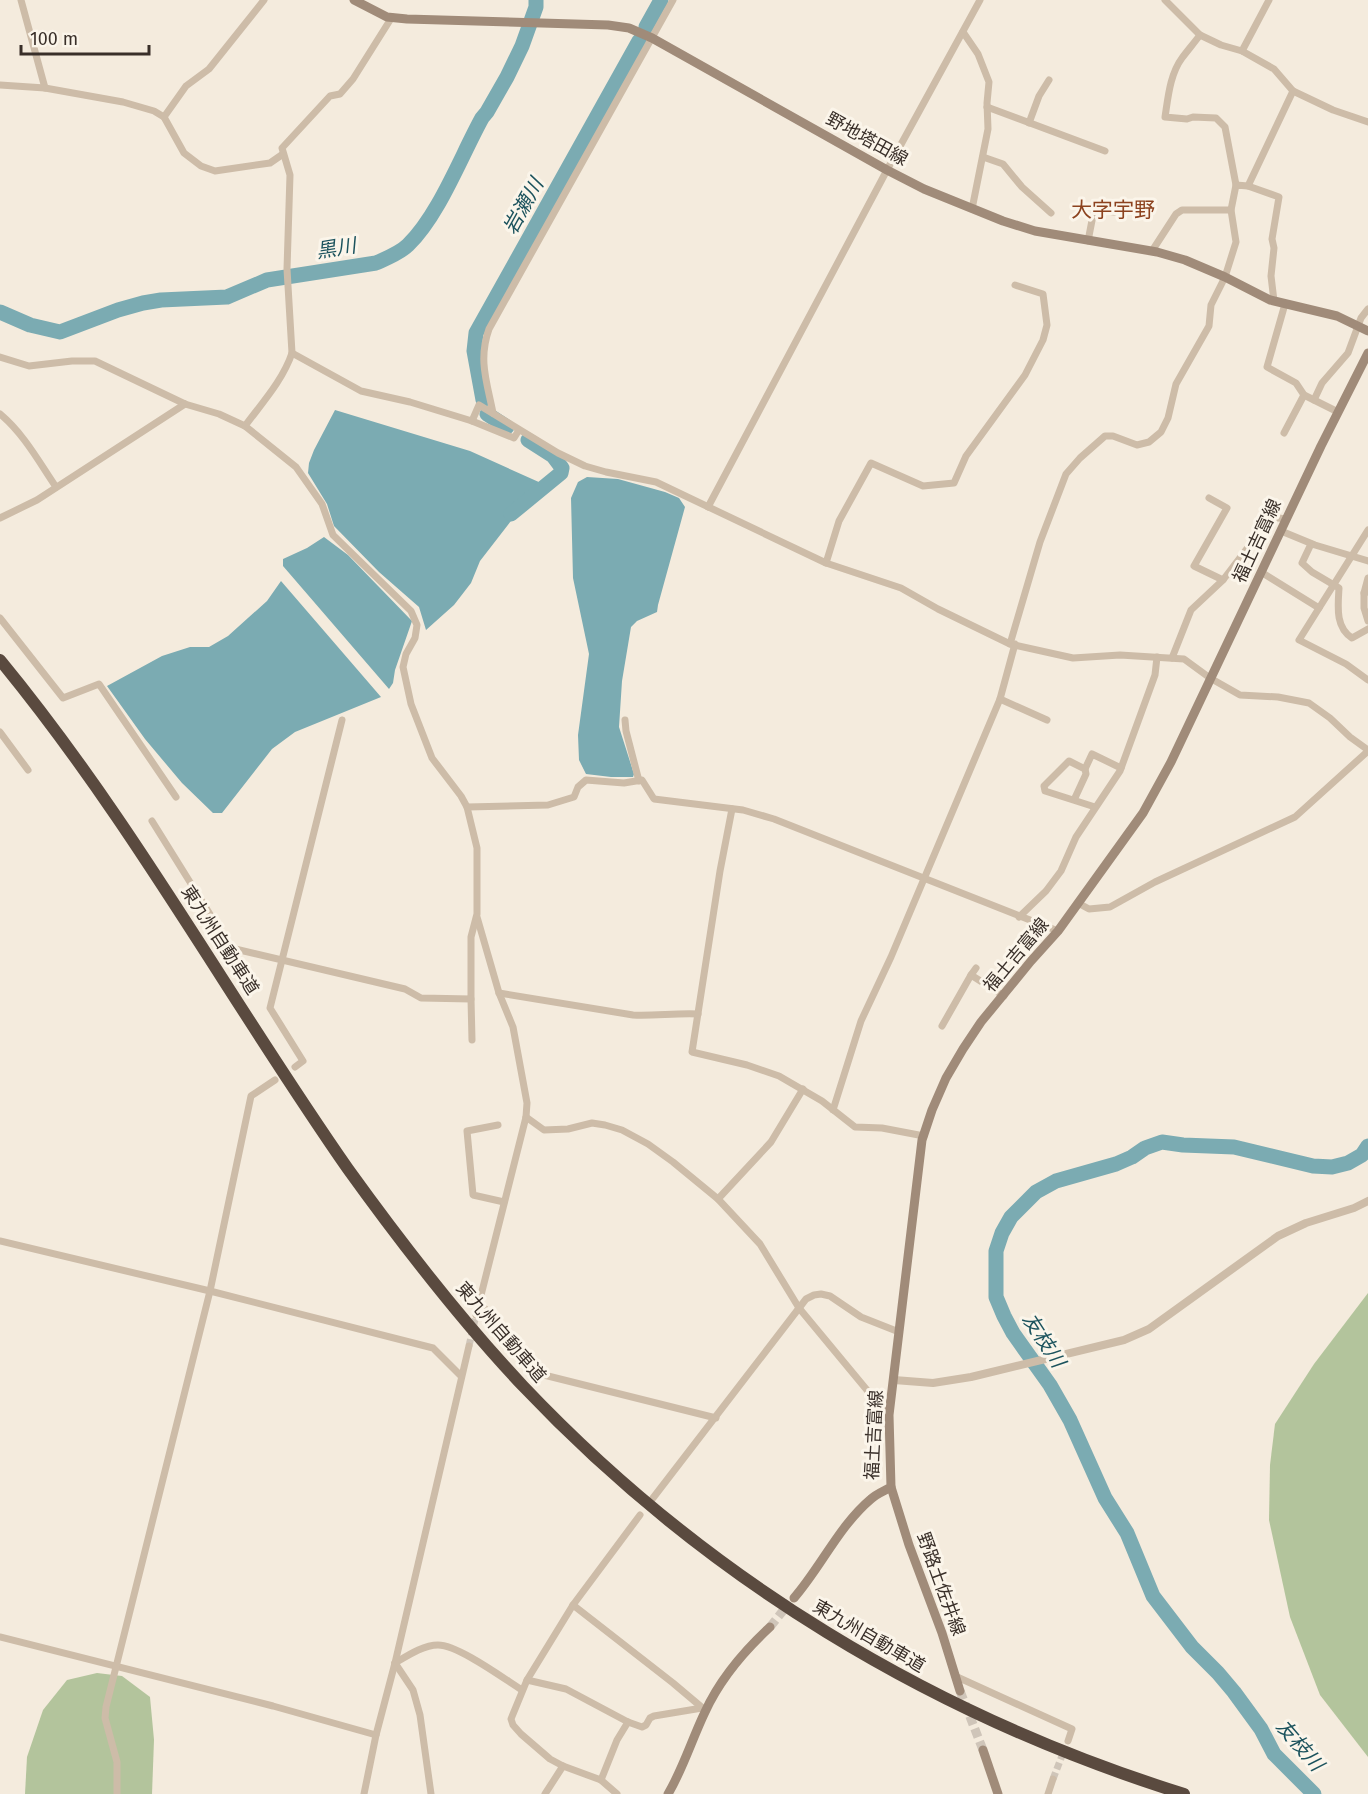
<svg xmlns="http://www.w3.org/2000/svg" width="1368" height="1794" font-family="'Fira Sans','Noto Sans JP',sans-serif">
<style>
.green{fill:#b3c49c}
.water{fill:#7babb2}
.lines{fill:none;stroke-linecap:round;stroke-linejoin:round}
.river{stroke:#7babb2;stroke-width:15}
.minor-tunnel{stroke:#cfc5b9;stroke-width:7;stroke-dasharray:7 3.5;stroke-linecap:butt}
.secondary-tunnel{stroke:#cfc5b9;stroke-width:9;stroke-dasharray:9 4.5;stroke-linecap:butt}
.minor{stroke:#cdbca8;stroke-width:7}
.tertiary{stroke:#cdbca8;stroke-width:8}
.secondary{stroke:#a08b79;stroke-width:9}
.motorway{stroke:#5a4a3f;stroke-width:12}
.labels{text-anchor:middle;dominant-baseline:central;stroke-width:6;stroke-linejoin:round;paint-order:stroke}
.street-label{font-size:18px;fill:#392f29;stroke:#fbf5ea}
.water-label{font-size:20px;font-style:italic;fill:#1c535d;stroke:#fbf5ea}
.quarter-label{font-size:21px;fill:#8c421e;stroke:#fbf5ea}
</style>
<rect width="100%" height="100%" fill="#f4ebdd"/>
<g class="green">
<polygon points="1368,1293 1368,1757 1320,1695 1290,1617 1269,1520 1270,1465 1275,1424 1314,1364"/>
<polygon points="97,1673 122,1676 150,1697 154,1740 152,1794 25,1794 27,1757 43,1710 67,1680"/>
</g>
<g class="water">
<polygon points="335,410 470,451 541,483 510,510 514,517 480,561 471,583 454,605 426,630 419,607 379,572 334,526 327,504 308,473 309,463 314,450"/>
<polygon points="587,477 618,479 665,492 679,498 685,507 658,605 657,612 637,621 631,627 622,681 619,727 634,774 633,777 611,777 586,774 579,760 578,735 589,654 573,578 571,498 578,482"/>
<polygon points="324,537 348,555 412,621 395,670 393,683 389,689 283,566 283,559 307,548"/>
<polygon points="281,581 381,697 295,732 272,749 222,813 213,813 182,783 145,739 107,686 162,656 190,647 209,647 228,636 267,601"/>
</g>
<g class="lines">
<g class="river">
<polyline points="646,27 661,0"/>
<path d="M0 312 30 325 60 332 118 310 143 303 161 300 227 297 267 280 376 263C387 258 400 253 408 245 439 215 461 156 482 118L487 112 507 77 522 46 536 7V0"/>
<polyline points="483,400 474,351 476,333 639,41"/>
<polyline points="487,414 507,427"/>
<polyline points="511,514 561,473 562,468 553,456 528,440"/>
<polyline points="1314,1794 1274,1754 1261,1729 1234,1692 1218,1673 1192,1647 1153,1596 1127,1533 1105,1498 1070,1420 1050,1385 1013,1333 1004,1316 996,1297 996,1251 1002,1233 1011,1217 1036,1192 1056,1181 1116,1164 1132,1157 1145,1148 1162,1142 1183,1145 1234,1147 1313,1166 1332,1167 1348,1163 1362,1155 1368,1146"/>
</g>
<g class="minor-tunnel">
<polyline points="469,1346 476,1315"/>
<polyline points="1053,1779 1065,1748"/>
</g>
<g class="secondary-tunnel">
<polyline points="770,1627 790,1602"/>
<polyline points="960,1691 983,1750"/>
</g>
<g class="minor">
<polyline points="21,0 45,88"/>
<polyline points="1165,0 1200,35 1221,45 1242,51 1274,69 1293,91 1333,110 1368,122"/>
<polyline points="963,32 978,54 989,82 987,103 988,129 972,209"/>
<path d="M1200 35C1194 43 1188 50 1182 58 1170 74 1168 98 1165 117L1187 119 1193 117 1216 118 1225 127 1236 185"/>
<polyline points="1242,51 1269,0"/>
<polyline points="0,85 45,88 123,102 154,111 164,117 184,153 201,166 215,171 270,163 283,154"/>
<polyline points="987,107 1105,151"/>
<polyline points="164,117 186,86 209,69 264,0"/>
<polyline points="1029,123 1039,96 1049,80"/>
<polyline points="983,157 1003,164 1022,187 1051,213"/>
<polyline points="1248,186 1279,197 1272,239 1274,248 1271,276 1274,301"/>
<polyline points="1094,209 1114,212"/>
<polyline points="1088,241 1095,205"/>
<polyline points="1152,251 1176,214 1182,210 1231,210"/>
<polyline points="1285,304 1267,367 1296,383 1304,395 1338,412"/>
<polyline points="292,353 361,391 410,402 472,421 514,438 519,430"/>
<polyline points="0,357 29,366 72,361 95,361 185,404 219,414 245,426 296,467 322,504 333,535 411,611 417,625 415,638 406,654 403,667 411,704 432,758 461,796 467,807 477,848 477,914 471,937 471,999 421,998 405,989 231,948 152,821"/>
<polyline points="1314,400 1322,383 1348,353 1361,318 1368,309"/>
<path d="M493 413C487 382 478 360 489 329L673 0"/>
<path d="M0 414C24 434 39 462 56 487"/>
<polyline points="472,421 479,405 558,453 585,466 606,472 656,482 826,563 901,588 938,609 1010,644 1073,658 1120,655 1184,659 1210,678 1240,695 1278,697 1309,703 1330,718 1350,737 1368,750"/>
<path d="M245 426C262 403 283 380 292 353L287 269 290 175 282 148 330 96 340 94 353 79 392 17"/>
<polyline points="1284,433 1304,395"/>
<polyline points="1209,498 1227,508 1194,566 1223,580 1271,517 1286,519"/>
<polyline points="708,507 887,170 980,0"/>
<polyline points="0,518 37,500 185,404"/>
<polyline points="1368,530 1299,640 1346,664 1368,680"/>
<polyline points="1281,531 1315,545 1368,561"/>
<path d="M1311 544 1302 563 1312 572 1339 588C1338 606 1335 627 1352 638L1368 629"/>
<polyline points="826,563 839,521 871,463 923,486 954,483 966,456 1025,375 1043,340 1047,325 1043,294 1015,285"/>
<polyline points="1261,572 1319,608"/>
<polyline points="1364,593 1364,608 1368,621"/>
<polyline points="1365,593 1364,593 1368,578"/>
<polyline points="0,618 63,698 99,684 176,797"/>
<polyline points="1010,644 1040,542 1066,474 1080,458 1105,436 1113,436 1137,445 1149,442 1161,432 1168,418 1176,384 1209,326 1211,305 1225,277 1236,242 1231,210 1236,185 1248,186 1293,91"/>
<polyline points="1172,658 1191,610 1223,580"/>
<polyline points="1000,699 1047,720"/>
<polyline points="625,720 626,731 639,781"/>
<polyline points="0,732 28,770"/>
<polyline points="1085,769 1092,754 1121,768"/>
<polyline points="1074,800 1086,774 1085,769 1069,761 1044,786 1045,791 1095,807"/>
<polyline points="467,807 548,805 574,797 578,787 586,780 624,783 642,780 654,799 743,810 774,819 1058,931"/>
<polyline points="732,809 720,871 692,1052 747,1065 779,1076 822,1101 855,1127 882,1128 924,1136"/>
<polyline points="1078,903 1089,909 1110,907 1155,882 1295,817 1368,751"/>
<polyline points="1019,917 1046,891 1061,871 1076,837 1120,771 1155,675 1157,657"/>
<polyline points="976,968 971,975 1004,996"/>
<path d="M499 993 633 1015C654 1016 676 1013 698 1014"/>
<polyline points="471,999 472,1040"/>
<polyline points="942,1026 971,975"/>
<polyline points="295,1067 303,1061 270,1008 342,720"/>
<polyline points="833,1110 861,1021 891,957 1000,699 1015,644"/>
<polyline points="526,1117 544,1130 568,1129 592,1123 605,1125 622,1130 648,1144 673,1162 718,1199 760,1244 799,1308 881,1407 889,1415"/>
<polyline points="498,1125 467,1131 473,1195 504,1202"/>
<polyline points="718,1199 771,1142 803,1089"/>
<polyline points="0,1241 210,1291 433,1348 461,1376"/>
<polyline points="479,1302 544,1375 716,1418"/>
<polyline points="476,1315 526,1117 527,1103 513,1027 499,993 477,917"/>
<polyline points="653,1498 806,1299 814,1295 821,1294 830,1296 861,1317 899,1332"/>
<polyline points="573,1605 673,1683 705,1710"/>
<polyline points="0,1637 273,1706 376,1735"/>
<path d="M395 1663C407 1656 423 1645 438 1645 458 1645 503 1678 522 1690"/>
<polyline points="395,1663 413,1690 420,1715 431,1794"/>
<polyline points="955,1676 1072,1729 1068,1741"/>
<polyline points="527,1680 566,1689 628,1722 642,1727 646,1725 650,1718 654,1716 702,1708"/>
<polyline points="601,1780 617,1740 628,1722"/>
<polyline points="117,1794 117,1762 105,1718 106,1707 210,1291 251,1096 275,1080"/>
<polyline points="364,1794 376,1735 395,1663 469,1346"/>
<polyline points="545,1794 563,1766"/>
<polyline points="617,1794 601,1780 563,1766 550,1759 521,1734 513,1725 511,1719 527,1680 573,1605 640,1515"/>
<polyline points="1048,1794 1053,1779"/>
</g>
<polyline class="tertiary" points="894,1380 933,1383 971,1377 1124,1340 1149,1329 1278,1236 1306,1223 1354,1208 1368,1201"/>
<g class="secondary">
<polyline points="354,0 387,17 407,19 608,25 629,28 652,38 887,170 924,189 1003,221 1035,231 1157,252 1185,260 1225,277 1270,300 1337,316 1368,331"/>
<polyline points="891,1487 909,1545 942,1633 960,1691"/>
<path d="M794 1598C821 1567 839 1526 871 1499 876 1494 884 1491 891 1487L889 1415 922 1140 932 1110 946 1078 963 1049 981 1022 1031 961 1058 931 1143 813 1171 762 1321 446 1368 353"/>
<polyline points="983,1750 998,1794"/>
<path d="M668 1794C683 1769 692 1739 705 1712 720 1679 743 1652 770 1627"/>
</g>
<path class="motorway" d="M0 660C131 819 230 1000 348 1169 402 1244 459 1318 523 1386 705 1578 931 1715 1184 1794"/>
</g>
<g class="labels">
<g class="street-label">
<text transform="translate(867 139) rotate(29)">野地塔田線</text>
<text transform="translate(1257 541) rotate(-65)">福土吉富線</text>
<text transform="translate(220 940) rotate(57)">東九州自動車道</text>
<text transform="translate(1016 955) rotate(-50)">福土吉富線</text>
<text transform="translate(501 1332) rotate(49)">東九州自動車道</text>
<text transform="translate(874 1435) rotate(-87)">福土吉富線</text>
<text transform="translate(941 1584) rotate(70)">野路土佐井線</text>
<text transform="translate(869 1636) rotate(30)">東九州自動車道</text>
</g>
<g class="water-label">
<text transform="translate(523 206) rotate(-61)">岩瀬川</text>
<text transform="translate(336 248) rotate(-9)">黒川</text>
<text transform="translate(1044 1340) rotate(57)">友枝川</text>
<text transform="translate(1300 1745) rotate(49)">友枝川</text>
</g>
<g class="quarter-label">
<text x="1113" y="210">大字宇野</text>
</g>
</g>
<path d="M21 45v9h128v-9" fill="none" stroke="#392f29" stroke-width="3"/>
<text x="30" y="45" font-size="18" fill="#392f29" stroke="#fbf5ea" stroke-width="4.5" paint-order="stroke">100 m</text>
</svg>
